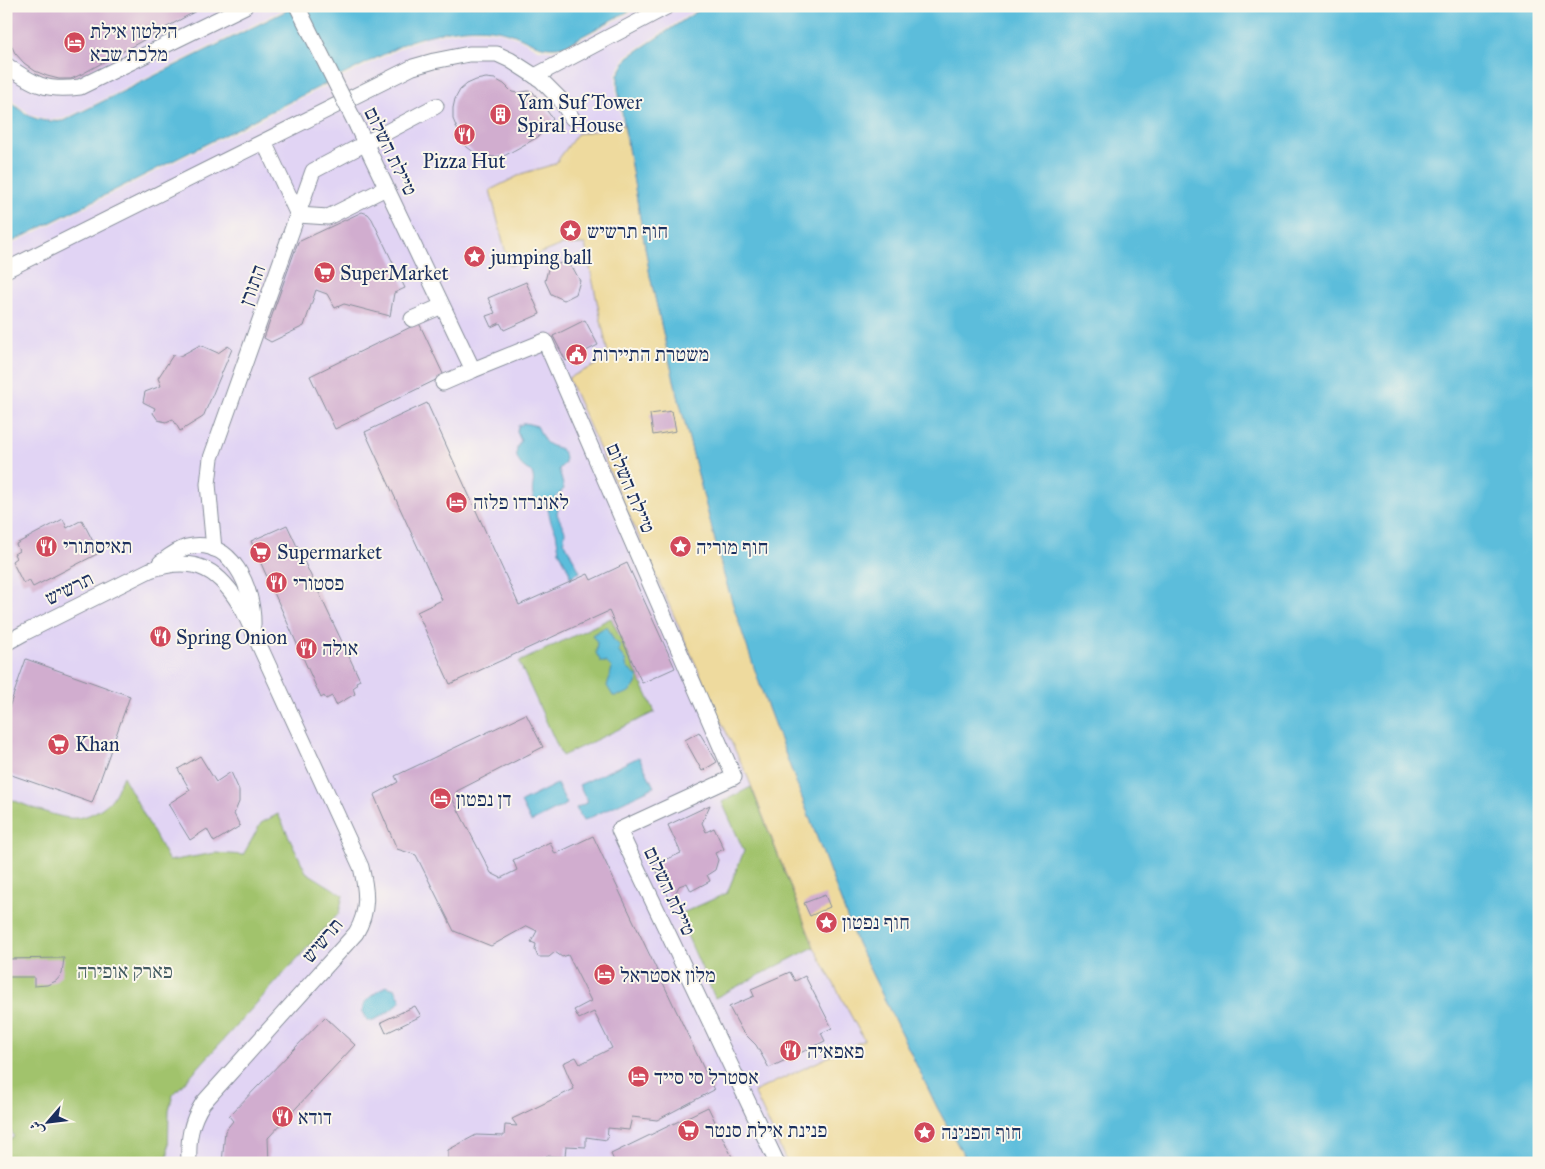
<svg xmlns="http://www.w3.org/2000/svg" width="1545" height="1169" font-family="'IM FELL Great Primer',Amiri,'Frank Ruhl Libre',serif">
<style>
.built{fill:#e1d4f4}
.green{fill:#a1c36c;stroke:#5e7965}
.sand{fill:#eeda9e;stroke:#84847e}
.water{fill:#5cbddb;stroke:#3c769c}
.building{fill:#d1adcf}
.lines{fill:none;stroke-linecap:round;stroke-linejoin:round}
.street-casing{stroke:#878e9a;stroke-width:17}
.street{stroke:#fff;stroke-width:15}
.street-bridge-casing{stroke:#878e9a;stroke-width:17;stroke-linecap:butt}
.street-bridge{stroke:#fff;stroke-width:15}
.labels{text-anchor:middle;dominant-baseline:central;stroke-width:4;stroke-linejoin:round;paint-order:stroke}
.poi-label{font-size:20px;fill:#1b2f5e;stroke:#fbf7ec;text-anchor:start}
.street-label{font-size:20px;fill:#1b2f5e;stroke:#fbf7ec}
.park-label{font-size:20px;fill:#435b62;stroke:#fbf7ec}
</style>
<rect width="100%" height="100%" fill="#fbf7ec"/>
<filter id="ink" filterUnits="userSpaceOnUse"><feTurbulence type="fractalNoise" baseFrequency=".02" numOctaves="2"/><feDisplacementMap in="SourceGraphic" scale="10" xChannelSelector="R" yChannelSelector="G"/><feConvolveMatrix kernelMatrix="1 2 1 2 8 2 1 2 1" color-interpolation-filters="sRGB"/></filter>
<filter id="wash" filterUnits="userSpaceOnUse"><feTurbulence type="fractalNoise" baseFrequency=".0096" numOctaves="4" result="noise"/><feDisplacementMap in="SourceGraphic" scale="20" xChannelSelector="R" yChannelSelector="G"/><feGaussianBlur stdDeviation="1.12" result="paint"/><feColorMatrix in="noise" values="0 0 0 0 0 0 0 0 0 0 0 0 0 0 0 0 0 1.4 0 .05"/><feComposite in="paint" operator="in"/></filter>
<g filter="url(#wash)">
<rect width="100%" height="100%" fill="#f3ecd7"/>
<g class="built">
<polygon points="6,6 291,6 76,113 63,119 47,120 31,115 6,96"/>
<polygon points="642,6 702,6 626,56 616,74 616,89 648,276 709,522 812,833 966,1163 6,1163 6,247 411,43 430,36 471,30 500,32 520,39 538,49 552,50 565,48"/>
</g>
<g class="green">
<polygon points="611,618 655,712 562,756 519,662"/>
<path d="M123 776 169 861 215 853 243 855 261 823 278 814 306 872 343 895 339 913 173 1095 169 1110 168 1163H6V1141L14 1137 6 1121V797C21 804 53 816 69 818 85 820 108 808 115 794 118 789 120 782 123 776Z"/>
<polygon points="751,787 814,947 715,998 678,915 727,893 744,851 722,802"/>
</g>
<polygon class="sand" points="624,125 650,275 673,376 723,572 764,697 856,941 938,1109 968,1163 787,1163 754,1092 864,1040 814,947 747,775 719,717 568,378 609,359 585,244 561,245 509,266 490,190 524,173 555,164 577,134"/>
<g class="water">
<path d="M296 6H638L564 46C535 51 528 37 502 31 472 24 438 32 410 41L6 245V98C27 116 35 123 63 121Z"/>
<polygon points="705,6 1539,6 1539,1163 968,1163 938,1109 856,941 764,697 734,608 723,572 673,376 650,276 618,89 618,75 628,57"/>
<path d="M525 423 537 426C540 431 543 441 548 444 557 450 565 444 565 463L559 469 564 489 554 499 558 509 557 514 565 531 564 541 580 572 570 577 569 571 559 551 556 532 551 522 547 505 534 499C530 488 535 484 533 476 532 470 528 471 525 468 515 461 514 449 521 441L517 432 518 426Z"/>
<path d="M607 626 613 639 620 646 618 651 625 660 627 668 638 677C636 690 626 696 613 696L607 686 612 668 606 662H601L596 653 597 642 592 635Z"/>
<polygon points="639,757 654,787 583,821 576,808 588,802 579,785"/>
<polygon points="557,784 567,804 531,822 521,802"/>
<path d="M386 986 395 989 401 1000C397 1007 377 1021 368 1021 353 1005 373 995 386 986Z"/>
</g>
<g id="blocks">
<g class="building">
<polygon points="10,6 205,6 82,74 71,79 59,79 47,76 35,71 24,63 15,53 9,41 6,27"/>
<polygon points="486,78 495,79 504,84 512,92 518,93 528,91 533,92 553,119 538,137 504,156 493,157 479,156 455,138 458,131 453,119 453,108 455,99 460,90 467,84 476,80"/>
<polygon points="362,212 368,214 372,219 405,288 394,293 390,316 344,304 335,308 327,294 316,290 304,326 271,342 264,338 298,242"/>
<polygon points="561,263 573,268 580,281 576,294 564,300 551,294 545,281 548,269"/>
<polygon points="526,282 540,314 504,330 500,323 491,327 486,316 495,313 488,298"/>
<polygon points="585,320 598,345 566,361 553,336"/>
<polygon points="419,323 444,376 335,429 310,376"/>
<polygon points="200,345 218,353 228,346 232,349 203,417 180,431 173,419 166,422 158,420 153,413 155,408 143,402 145,392 161,386 158,378 173,355 180,356"/>
<polygon points="427,403 519,605 588,574 591,580 627,563 675,668 642,683 609,611 450,684 417,612 442,600 365,432"/>
<polygon points="672,411 676,431 653,435 650,414"/>
<polygon points="63,519 67,528 82,520 99,553 33,587 29,580 23,583 12,561 16,558 14,554 19,551 16,544"/>
<polygon points="287,525 360,680 356,682 357,685 353,688 355,694 336,705 332,696 326,699 324,696 321,698 251,541"/>
<polygon points="26,659 130,696 92,803 6,773 6,716"/>
<polygon points="526,714 543,747 457,791 453,800 491,873 501,878 517,870 513,860 550,842 555,854 593,836 714,1090 657,1120 632,1117 629,1130 608,1128 607,1140 586,1137 586,1147 566,1146 565,1157 546,1156 546,1163 448,1163 448,1150 476,1135 504,1136 505,1125 517,1126 512,1119 574,1089 563,1063 576,1057 580,1064 612,1048 594,1012 579,1019 574,1010 591,1001 568,955 562,957 555,952 549,957 538,957 535,950 536,944 531,942 537,931 527,926 491,946 454,931 416,855 397,849 374,795 398,782 395,776"/>
<polygon points="699,732 717,762 702,771 685,740"/>
<polygon points="200,756 216,782 231,772 239,790 239,802 234,814 240,826 214,842 207,829 190,840 168,804 190,790 178,769"/>
<polygon points="710,805 702,823 706,832 714,828 724,849 715,853 718,860 715,870 707,875 710,881 691,891 687,883 679,886 671,902 654,865 681,853 668,825"/>
<polygon points="825,895 830,907 810,916 804,903"/>
<polygon points="64,958 62,974 56,981 47,985 34,986 34,977 6,977 6,959"/>
<polygon points="790,972 795,981 805,976 832,1028 821,1033 825,1041 769,1068 756,1045 742,1031 729,1007 754,996 751,989"/>
<polygon points="415,1006 421,1016 386,1033 381,1022"/>
<polygon points="325,1017 355,1045 268,1138 269,1163 222,1163 225,1131 233,1121 229,1116"/>
<polygon points="708,1107 735,1163 615,1163 611,1154"/>
</g>
</g>
</g>
<g filter="url(#ink)">
<use href="#blocks" fill-opacity="0" stroke="#878e9a" stroke-width="1"/>
<g class="lines">
<defs>
<g id="street">
<path d="M6 65C33 84 46 92 80 87L245 6"/>
<polyline points="535,76 668,6"/>
<polyline points="357,126 473,370 545,341 734,777 619,830 777,1163"/>
<polyline points="264,142 298,215 328,217 386,188"/>
<polyline points="6,270 413,67 434,61 469,54 497,54 510,60 541,80 560,99 572,118"/>
<polyline points="412,319 442,306"/>
<polyline points="443,383 473,370"/>
<polyline points="214,549 208,484 211,458 313,171 436,106"/>
<path d="M160 563C168 557 177 550 187 547 232 536 254 589 253 625"/>
<path d="M6 643 24 633 150 570C196 554 221 570 244 612L361 867C367 891 369 911 356 933L203 1103C190 1123 188 1140 189 1163"/>
</g>
</defs>
<use href="#street" class="street-casing"/>
<use href="#street" class="street"/>
<defs>
<polyline id="street-bridge" points="297,6 357,126"/>
</defs>
<use href="#street-bridge" class="street-bridge-casing"/>
<use href="#street-bridge" class="street-bridge"/>
</g>
</g>
<defs>
<symbol id="hotel-disc" viewBox="-11 -11 22 22"><circle r="9.5" fill="#d1495b" stroke="#fbf7ec"/><path d="M-6-4.5h1.5V1H6V5H4.5V3h-9V5H-6ZM-4 0a1.8 1.8 0 1 1 3.6 0ZM.5 0V-2.5h3Q6-2.5 6 0Z" fill="#fff"/></symbol>
<symbol id="building-disc" viewBox="-11 -11 22 22"><circle r="9.5" fill="#d1495b" stroke="#fbf7ec"/><path d="M-4-6H4V6H1V3H-1V6H-4ZM-2.5-4.3h1.7v1.8h-1.7ZM.8-4.3h1.7v1.8H.8ZM-2.5-1h1.7V.8h-1.7ZM.8-1h1.7V.8H.8Z" fill="#fff"/></symbol>
<symbol id="restaurant-disc" viewBox="-11 -11 22 22"><circle r="9.5" fill="#d1495b" stroke="#fbf7ec"/><path d="M-5-6h1v4h1v-4h1v4h1v-4h1v5L-1.5 .5V6h-2V.5L-5-1ZM5-6V6H3V1.5H1.5Q1.5-4 5-6Z" fill="#fff"/></symbol>
<symbol id="sight-disc" viewBox="-11 -11 22 22"><circle r="9.5" fill="#d1495b" stroke="#fbf7ec"/><path d="M0-6L1.8-2.2L6-1.7L2.9 1.2L3.7 5.4L0 3.3L-3.7 5.4L-2.9 1.2L-6-1.7L-1.8-2.2Z" fill="#fff"/></symbol>
<symbol id="supermarket-disc" viewBox="-11 -11 22 22"><circle r="9.5" fill="#d1495b" stroke="#fbf7ec"/><path d="M-6-5.5h2.5l.6 2H6L4.5 2H-2.5L-4.4-4H-6ZM-1.5 3.2a1.3 1.3 0 1 0 .1 0ZM3 3.2a1.3 1.3 0 1 0 .1 0Z" fill="#fff"/></symbol>
<symbol id="civic-disc" viewBox="-11 -11 22 22"><circle r="9.5" fill="#d1495b" stroke="#fbf7ec"/><path d="M-.6-6.5H3V-4.5H.6V-3L4-1V1h2V6H-6V1h2V-1L-.6-3ZM-1.2 2.5V6h2.4V2.5Z" fill="#fff"/></symbol>
</defs>
<g fill-rule="evenodd">
<use href="#hotel-disc" x="62" y="30" width="25" height="25"/>
<use href="#building-disc" x="488" y="102" width="25" height="25"/>
<use href="#restaurant-disc" x="452" y="122" width="25" height="25"/>
<use href="#sight-disc" x="558" y="218" width="25" height="25"/>
<use href="#sight-disc" x="462" y="244" width="25" height="25"/>
<use href="#supermarket-disc" x="312" y="260" width="25" height="25"/>
<use href="#civic-disc" x="564" y="342" width="25" height="25"/>
<use href="#hotel-disc" x="444" y="490" width="25" height="25"/>
<use href="#restaurant-disc" x="34" y="534" width="25" height="25"/>
<use href="#sight-disc" x="668" y="534" width="25" height="25"/>
<use href="#supermarket-disc" x="248" y="540" width="25" height="25"/>
<use href="#restaurant-disc" x="264" y="570" width="25" height="25"/>
<use href="#restaurant-disc" x="148" y="624" width="25" height="25"/>
<use href="#restaurant-disc" x="294" y="636" width="25" height="25"/>
<use href="#supermarket-disc" x="46" y="732" width="25" height="25"/>
<use href="#hotel-disc" x="428" y="786" width="25" height="25"/>
<use href="#sight-disc" x="814" y="910" width="25" height="25"/>
<use href="#hotel-disc" x="592" y="962" width="25" height="25"/>
<use href="#restaurant-disc" x="778" y="1038" width="25" height="25"/>
<use href="#hotel-disc" x="626" y="1064" width="25" height="25"/>
<use href="#restaurant-disc" x="270" y="1104" width="25" height="25"/>
<use href="#supermarket-disc" x="676" y="1118" width="25" height="25"/>
<use href="#sight-disc" x="912" y="1120" width="25" height="25"/>
</g>
<g class="labels">
<g class="poi-label">
<text x="90" y="31">הילטון אילת<tspan x="90" dy="23">מלכת שבא</tspan></text>
<text x="517" y="102">Yam Suf Tower<tspan x="517" dy="23">Spiral House</tspan></text>
<text x="464" y="161" text-anchor="middle">Pizza Hut</text>
<text x="587" y="231">חוף תרשיש</text>
<text x="491" y="257">jumping ball</text>
<text x="340" y="273">SuperMarket</text>
<text x="592" y="354">משטרת התיירות</text>
<text x="473" y="502">לאונרדו פלזה</text>
<text x="63" y="546">תאיסתורי</text>
<text x="696" y="547">חוף מוריה</text>
<text x="277" y="552">Supermarket</text>
<text x="293" y="583">פסטורי</text>
<text x="176" y="637">Spring Onion</text>
<text x="322" y="648">אולה</text>
<text x="75" y="744">Khan</text>
<text x="456" y="799">דן נפטון</text>
<text x="842" y="922">חוף נפטון</text>
<text x="620" y="975">מלון אסטראל</text>
<text x="807" y="1051">פאפאיה</text>
<text x="654" y="1077">אסטרל סי סייד</text>
<text x="298" y="1117">דודא</text>
<text x="705" y="1130">פנינת אילת סנטר</text>
<text x="941" y="1132">חוף הפנינה</text>
</g>
<g class="street-label">
<text transform="translate(391 151) rotate(64)">טיילת השלום</text>
<text transform="translate(252 285) rotate(-70)">התורן</text>
<text transform="translate(631 488) rotate(67)">טיילת השלום</text>
<text transform="translate(69 588) rotate(-26)">תרשיש</text>
<text transform="translate(670 891) rotate(65)">טיילת השלום</text>
<text transform="translate(322 940) rotate(-50)">תרשיש</text>
</g>
<g class="park-label">
<text x="125" y="971">פארק אופירה</text>
</g>
</g>
<rect width="1545" height="1169" fill="none" stroke="#fbf7ec" stroke-width="25"/>
<g transform="translate(48 1122) rotate(242)" stroke="#fbf7ec" stroke-width="4" paint-order="stroke">
<path d="M0-4L9 19L0 12L-9 19Z" fill="#1b2f5e"/>
<text y="-8" font-size="14" font-weight="bold" text-anchor="middle" fill="#1b2f5e">ش</text>
</g>
</svg>
